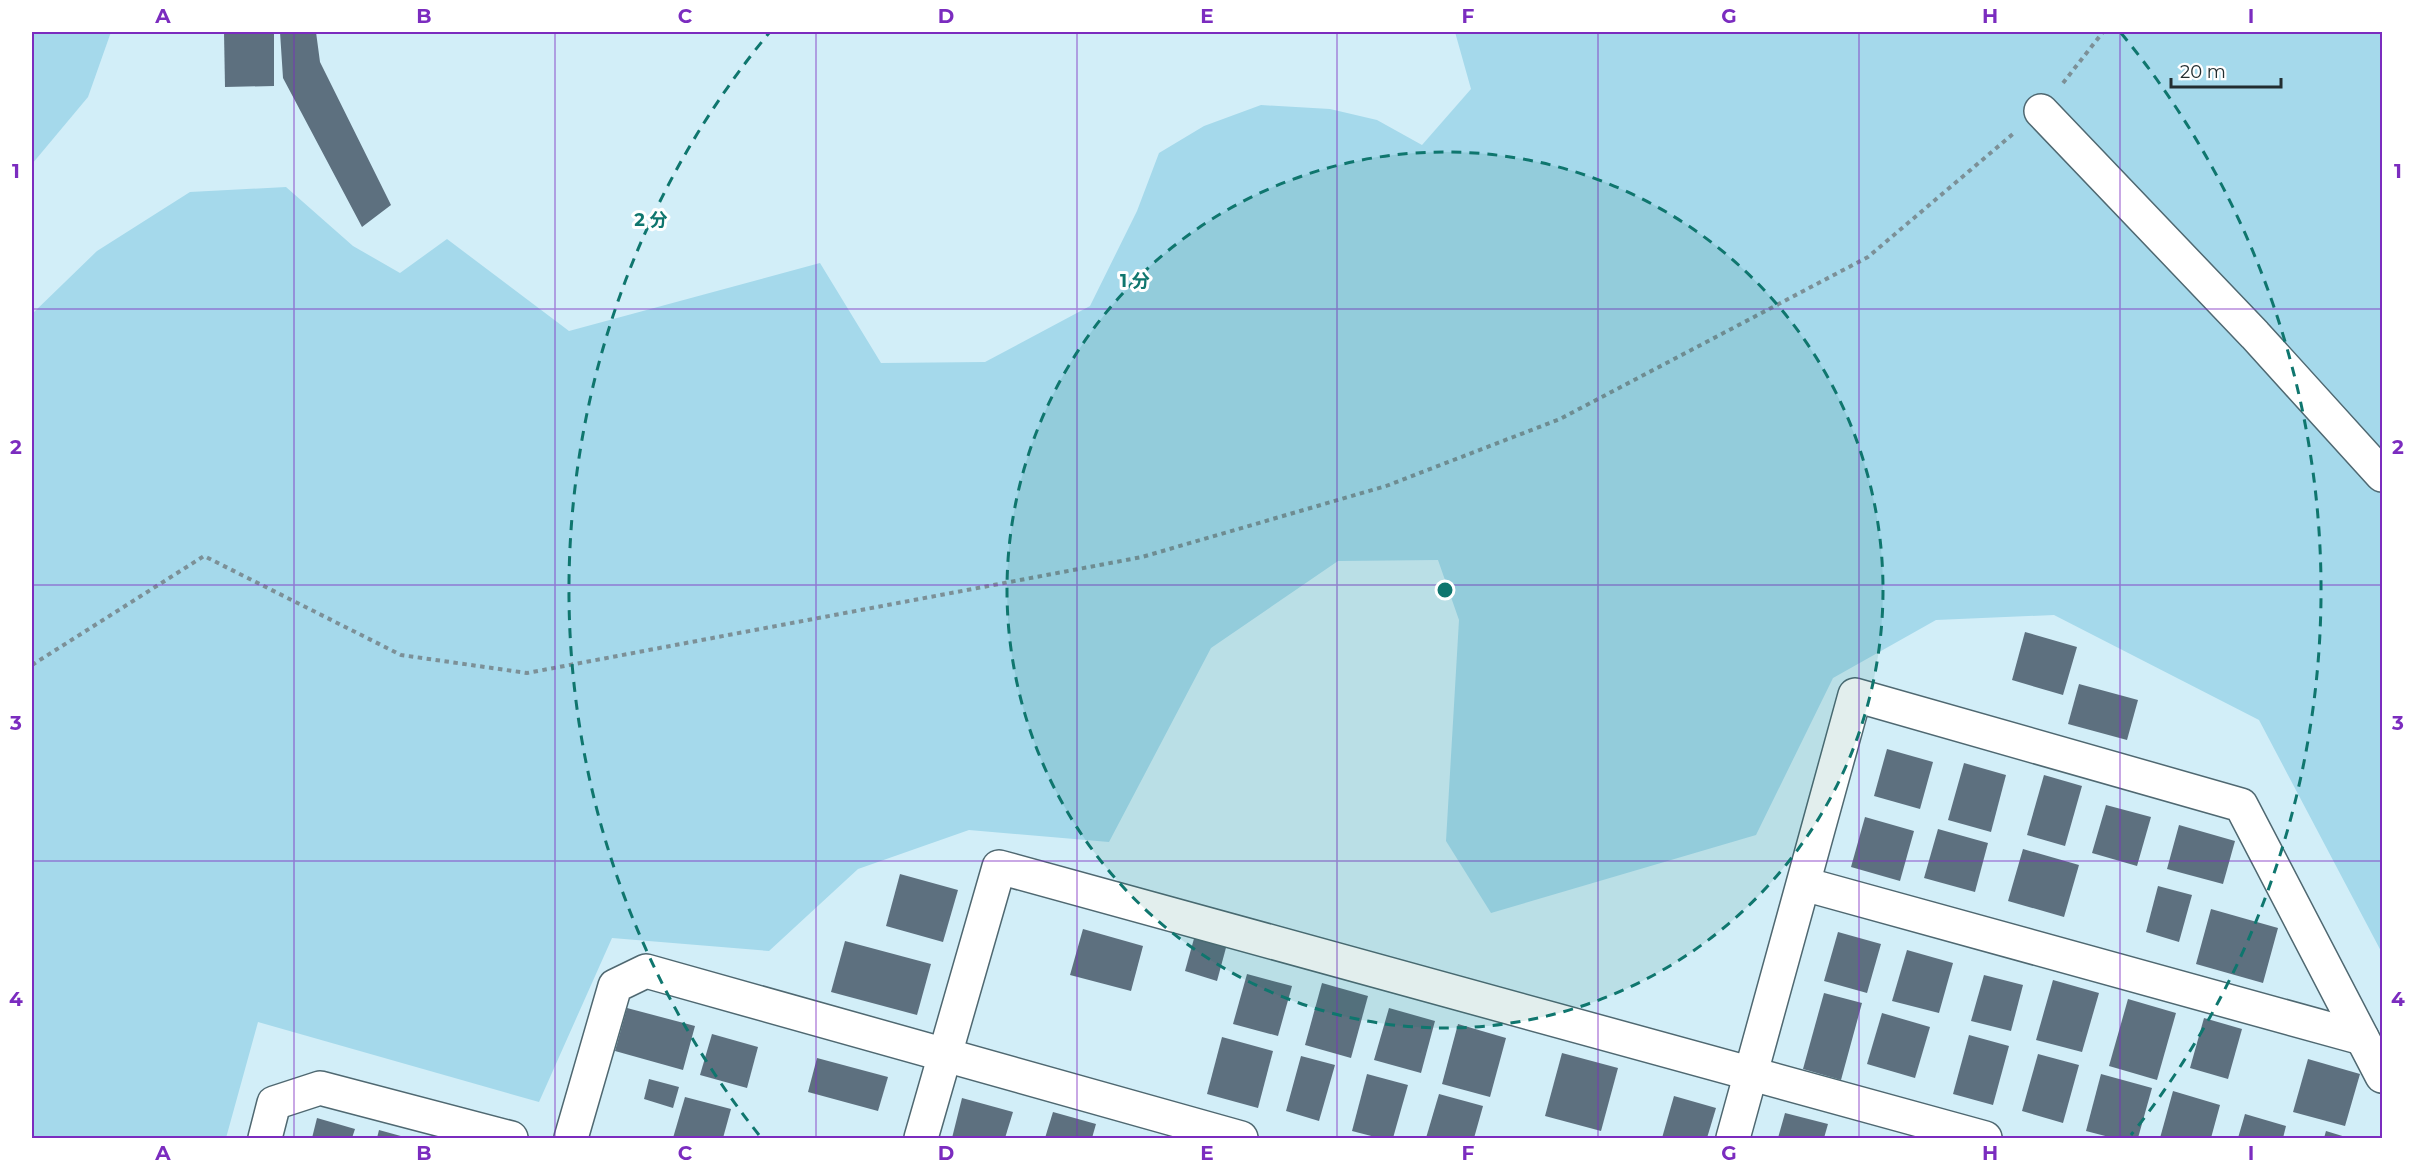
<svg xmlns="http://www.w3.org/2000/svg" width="2414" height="1170" font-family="Montserrat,'Noto Sans JP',sans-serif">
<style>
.green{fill:#a5d9eb}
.building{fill:#5d707f}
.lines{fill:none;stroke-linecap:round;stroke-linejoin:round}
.minor-casing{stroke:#4f6871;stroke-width:36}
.path{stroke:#7c9097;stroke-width:4;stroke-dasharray:4.5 4.5;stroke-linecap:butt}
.minor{stroke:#fff;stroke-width:33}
.grid{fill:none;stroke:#7b2cbf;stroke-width:1.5;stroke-opacity:0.55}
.ring{fill:none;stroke:#0f766e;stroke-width:3;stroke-dasharray:10 8}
.centre{fill:#0f766e;stroke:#fff;stroke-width:3}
.ring-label{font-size:18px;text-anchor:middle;font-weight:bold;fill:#0f766e;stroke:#fff;stroke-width:6;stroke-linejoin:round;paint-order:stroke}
.neatline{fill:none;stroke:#7b2cbf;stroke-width:2}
.grid-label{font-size:20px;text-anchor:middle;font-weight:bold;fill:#7b2cbf}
</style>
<rect width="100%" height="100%" fill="#d2eef8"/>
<g class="green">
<polygon points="32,32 111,32 88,97 32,164"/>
<polygon points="1455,32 2382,32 2382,953 2259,720 2054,615 1936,620 1833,678 1756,835 1491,913 1446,841 1459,620 1438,560 1338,561 1211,648 1109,842 969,830 858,869 769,951 612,938 539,1102 258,1022 226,1138 32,1138 32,314 97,251 190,192 286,187 353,246 400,273 447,239 569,331 820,263 881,363 985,362 1090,306 1137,211 1159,153 1204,126 1261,105 1330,109 1377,120 1422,145 1471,89"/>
</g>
<g class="building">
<polygon points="224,32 274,32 274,86 225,87"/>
<polygon points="280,32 316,32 320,62 391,205 362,227 283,78"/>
<polygon points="2025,632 2077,647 2063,695 2012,680"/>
<polygon points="2079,684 2138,700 2127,740 2068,724"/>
<polygon points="1887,749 1933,762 1920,809 1874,796"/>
<polygon points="1964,763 2006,775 1991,832 1948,820"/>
<polygon points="2044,775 2082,786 2065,846 2027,835"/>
<polygon points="2106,805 2151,817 2137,866 2092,853"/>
<polygon points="1865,817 1914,831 1900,881 1851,867"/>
<polygon points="2179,825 2235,841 2223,884 2167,869"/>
<polygon points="1938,829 1988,843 1975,892 1924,878"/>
<polygon points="2023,849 2079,865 2064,917 2008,901"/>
<polygon points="900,874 958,890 943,942 886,926"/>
<polygon points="2158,886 2192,895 2179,942 2146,932"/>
<polygon points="2211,909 2278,928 2263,983 2196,964"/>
<polygon points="1083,929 1143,946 1131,991 1070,975"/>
<polygon points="1838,932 1881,944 1867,993 1824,981"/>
<polygon points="1195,935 1227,944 1217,981 1185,971"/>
<polygon points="845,941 931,964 917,1015 831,992"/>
<polygon points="1907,950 1953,963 1939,1013 1892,1001"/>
<polygon points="1247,974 1292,986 1278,1036 1233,1024"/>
<polygon points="1984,975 2023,985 2011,1031 1971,1021"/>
<polygon points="2053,980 2099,993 2082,1052 2036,1040"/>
<polygon points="1322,983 1368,996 1351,1058 1305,1045"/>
<polygon points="1824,993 1862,1003 1841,1080 1803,1069"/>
<polygon points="2128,999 2176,1013 2157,1080 2109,1066"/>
<polygon points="627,1008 695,1026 683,1070 615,1051"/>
<polygon points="1389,1008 1435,1021 1421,1073 1374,1060"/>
<polygon points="1882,1013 1930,1027 1915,1078 1867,1064"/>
<polygon points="2204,1018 2242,1029 2228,1079 2190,1068"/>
<polygon points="1458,1024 1506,1038 1490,1097 1442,1084"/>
<polygon points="712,1034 758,1047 747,1088 700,1075"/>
<polygon points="1969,1035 2009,1046 1993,1105 1953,1094"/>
<polygon points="1222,1037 1273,1051 1258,1108 1207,1094"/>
<polygon points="1562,1053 1618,1068 1601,1131 1545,1116"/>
<polygon points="2038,1054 2079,1065 2063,1123 2022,1111"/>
<polygon points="1301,1056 1335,1065 1319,1121 1286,1111"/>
<polygon points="817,1058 888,1077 878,1111 808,1092"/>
<polygon points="2308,1059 2360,1074 2345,1126 2293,1112"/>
<polygon points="1367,1074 1408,1085 1393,1138 1379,1138 1352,1131"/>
<polygon points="2101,1074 2152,1088 2138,1138 2113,1138 2086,1131"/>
<polygon points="649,1079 679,1087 673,1108 644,1099"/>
<polygon points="2173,1091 2220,1105 2211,1138 2160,1138"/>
<polygon points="1439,1094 1483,1106 1474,1138 1426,1138"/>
<polygon points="1674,1096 1716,1108 1707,1138 1662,1138"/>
<polygon points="685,1097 731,1109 723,1138 673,1138"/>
<polygon points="962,1098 1013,1112 1005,1138 952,1138"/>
<polygon points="1053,1112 1096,1124 1092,1138 1045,1138"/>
<polygon points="1785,1113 1828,1124 1824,1138 1778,1138"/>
<polygon points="2245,1114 2286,1126 2283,1138 2238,1138"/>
<polygon points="317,1118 355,1129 352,1138 312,1138"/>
<polygon points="379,1130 408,1138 377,1138"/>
<polygon points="2326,1131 2349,1138 2324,1138"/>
</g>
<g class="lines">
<defs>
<g id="minor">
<polyline points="2041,111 2255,335 2382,475"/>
<polyline points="1804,884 2362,1038"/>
<polyline points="265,1138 274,1103 320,1088 511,1138"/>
<polyline points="571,1138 615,986 646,971 1241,1138"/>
<polyline points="921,1138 999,867 1985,1138"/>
<polyline points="1733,1138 1855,695 2241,805 2382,1076"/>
</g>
</defs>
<use href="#minor" class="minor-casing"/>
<g class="path">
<polyline points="2063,83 2103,32"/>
<polyline points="32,665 204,556 401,655 527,673 1142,557 1386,486 1560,419 1868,257 2014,133"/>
</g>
<use href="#minor" class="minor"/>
</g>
<path class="grid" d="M294 32V1138M555 32V1138M816 32V1138M1077 32V1138M1337 32V1138M1598 32V1138M1859 32V1138M2120 32V1138M32 309H2382M32 585H2382M32 861H2382"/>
<circle cx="1445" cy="590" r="438" fill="#0f766e" fill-opacity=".12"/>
<g class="ring">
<circle cx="1445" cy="590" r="438"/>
<path d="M759 1135A876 876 0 0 1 769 33M2121 33A876 876 0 0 1 2131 1135"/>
</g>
<circle cx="1445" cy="590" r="9" class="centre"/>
<g class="ring-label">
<text x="651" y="226">2 分</text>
<text x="1135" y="287">1 分</text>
</g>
<rect width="2414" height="1170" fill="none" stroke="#ffffff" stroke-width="66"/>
<path d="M2171 78v9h110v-9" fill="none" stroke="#222d30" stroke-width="3"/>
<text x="2180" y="78" font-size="18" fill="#222d30" stroke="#ffffff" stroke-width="4.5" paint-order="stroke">20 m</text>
<rect x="33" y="33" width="2348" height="1104" class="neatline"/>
<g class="grid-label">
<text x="163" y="23">A</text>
<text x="424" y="23">B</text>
<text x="685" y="23">C</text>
<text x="946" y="23">D</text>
<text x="1207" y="23">E</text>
<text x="1468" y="23">F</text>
<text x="1729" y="23">G</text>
<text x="1990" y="23">H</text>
<text x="2251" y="23">I</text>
<text x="16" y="178">1</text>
<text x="2398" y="178">1</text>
<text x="16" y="454">2</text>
<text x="2398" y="454">2</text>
<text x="16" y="730">3</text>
<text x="2398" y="730">3</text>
<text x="16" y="1006">4</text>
<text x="2398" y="1006">4</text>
<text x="163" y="1160">A</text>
<text x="424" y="1160">B</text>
<text x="685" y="1160">C</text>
<text x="946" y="1160">D</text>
<text x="1207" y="1160">E</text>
<text x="1468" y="1160">F</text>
<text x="1729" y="1160">G</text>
<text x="1990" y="1160">H</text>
<text x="2251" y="1160">I</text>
</g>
</svg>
